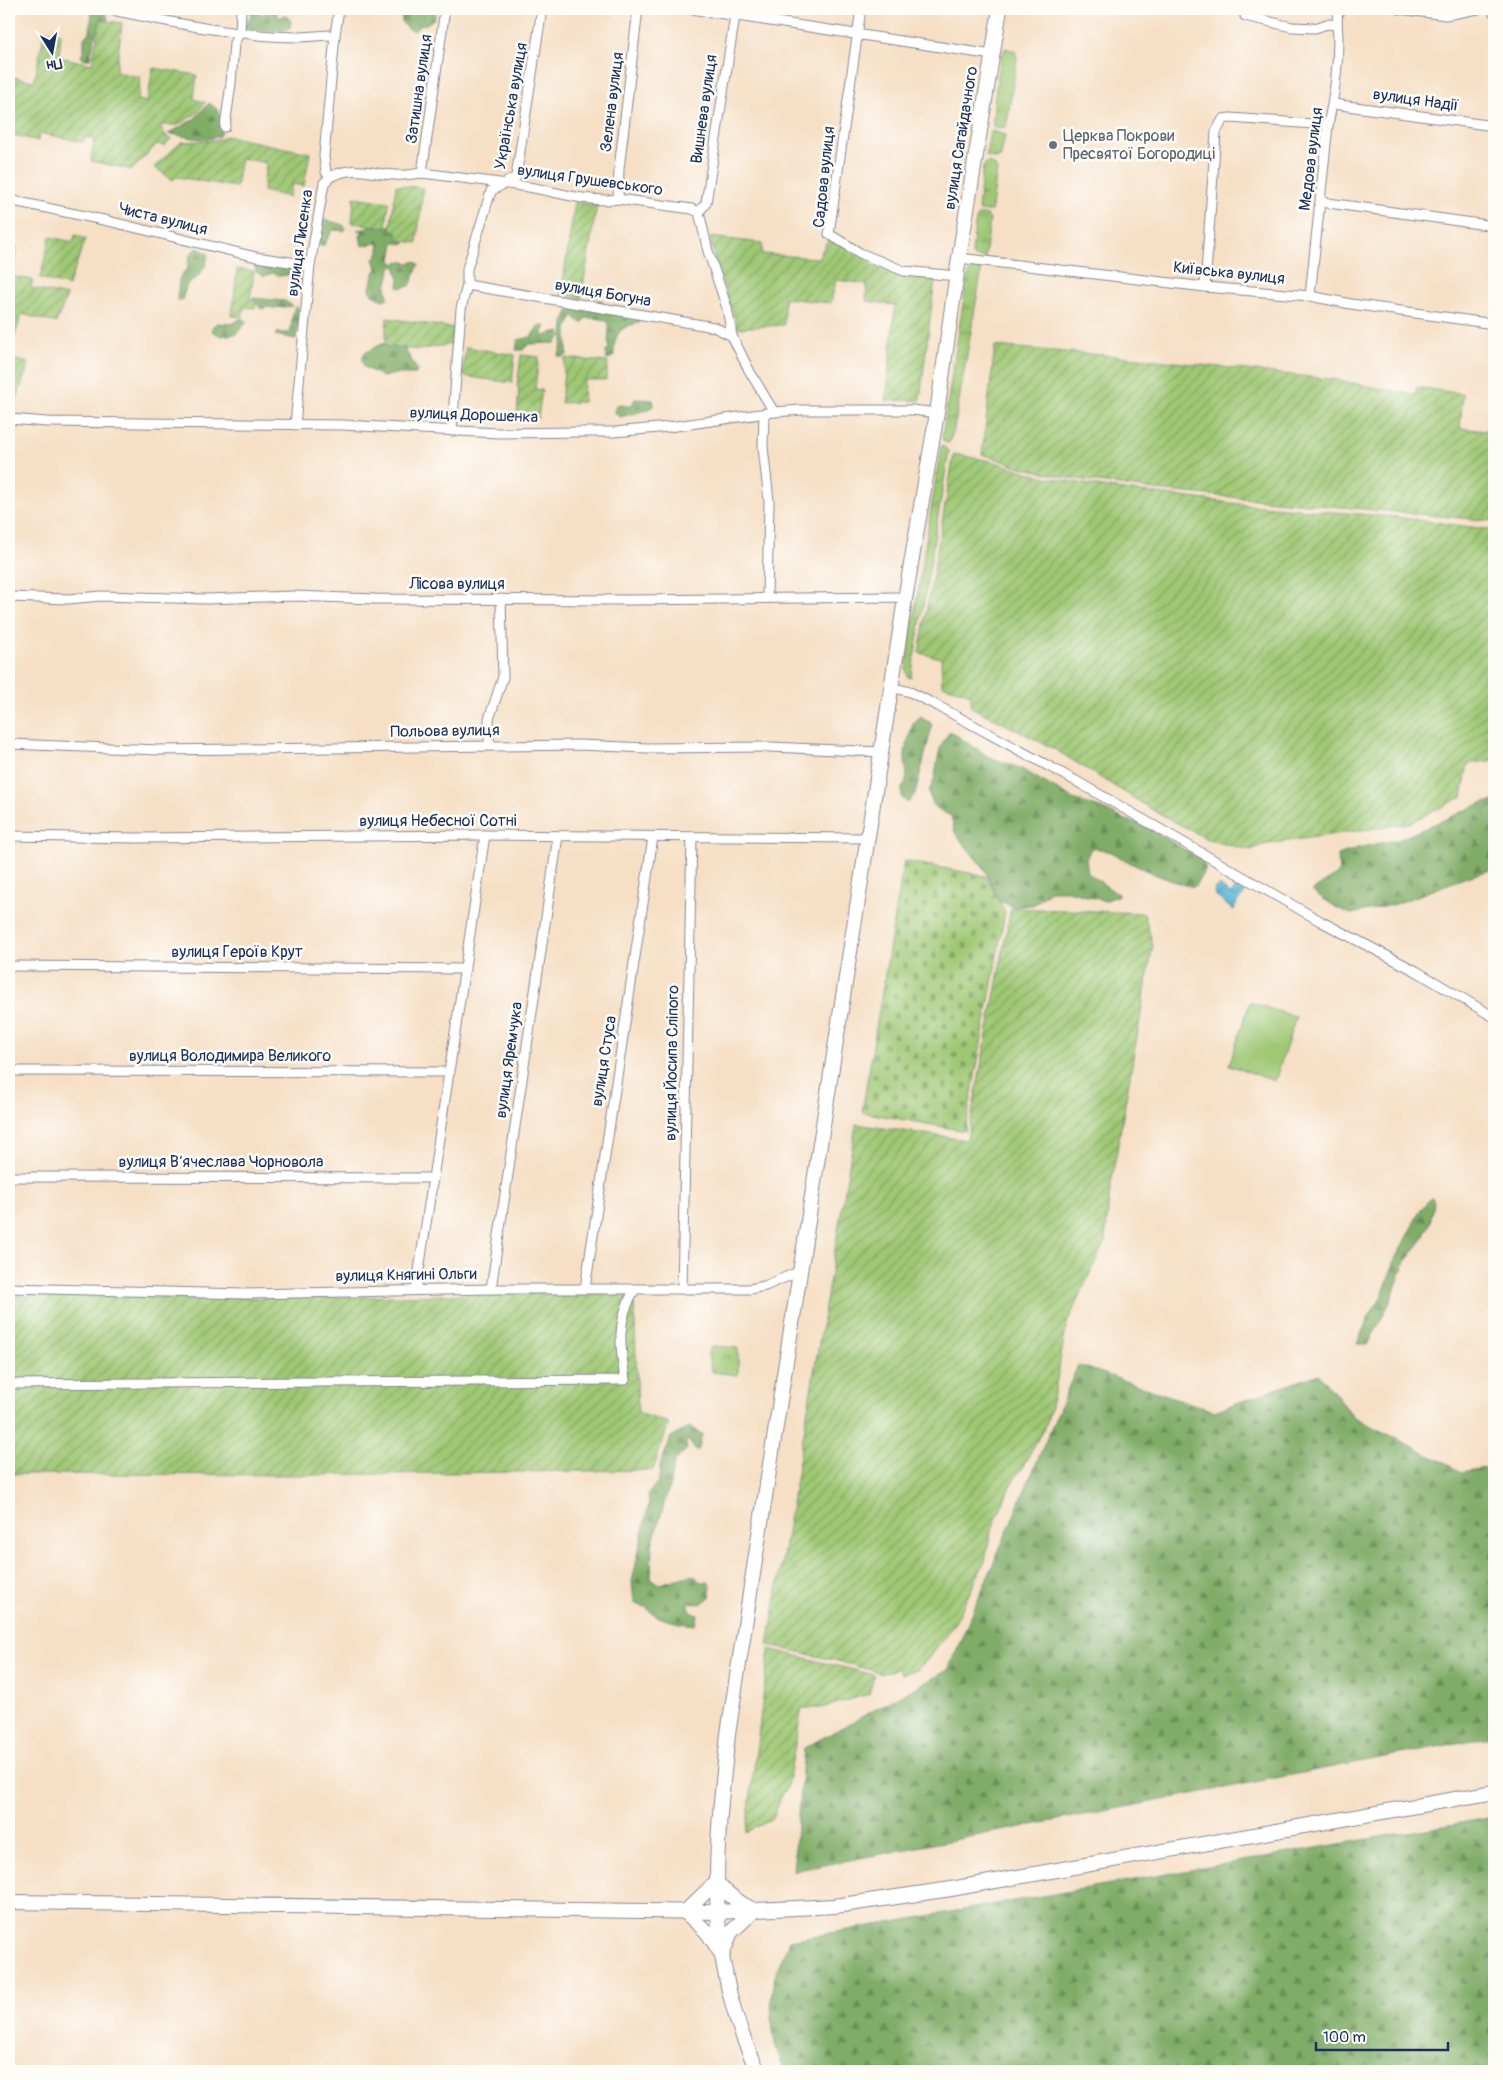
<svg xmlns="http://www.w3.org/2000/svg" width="1503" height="2080" font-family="Pangolin,sans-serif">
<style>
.grass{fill:url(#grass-tufts);stroke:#5d7c69}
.forest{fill:url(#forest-firs);stroke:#4d6e62}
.cemetery{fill:url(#cemetery-stones);stroke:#5d7c69}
.park{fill:#9fc874;stroke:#5d7c69}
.garden{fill:url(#garden-furrows);stroke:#5d7c69}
.water{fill:url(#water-waves);stroke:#387298}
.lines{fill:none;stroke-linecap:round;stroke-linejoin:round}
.street-casing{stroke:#888792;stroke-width:11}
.primary-casing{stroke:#888792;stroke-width:16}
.street{stroke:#fff;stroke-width:9}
.primary{stroke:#fff;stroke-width:14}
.worship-dot{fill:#6b7280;stroke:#fdfcf7;stroke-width:2}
.labels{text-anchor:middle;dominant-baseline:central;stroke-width:5;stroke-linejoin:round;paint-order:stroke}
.street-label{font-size:16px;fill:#1b2f5e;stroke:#fdfcf7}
.worship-label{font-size:16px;fill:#5b616d;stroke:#fdfcf7;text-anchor:start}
</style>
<defs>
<pattern id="grass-tufts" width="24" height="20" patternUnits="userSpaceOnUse" patternTransform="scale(1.25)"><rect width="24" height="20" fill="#9fc874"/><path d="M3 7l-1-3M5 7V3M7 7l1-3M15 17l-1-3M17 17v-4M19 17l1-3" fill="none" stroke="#81a362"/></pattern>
<pattern id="forest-firs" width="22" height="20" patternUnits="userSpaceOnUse" patternTransform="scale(1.25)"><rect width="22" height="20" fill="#7fac66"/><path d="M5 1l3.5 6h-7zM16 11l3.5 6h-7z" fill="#678c57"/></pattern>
<pattern id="cemetery-stones" width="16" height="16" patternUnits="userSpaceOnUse" patternTransform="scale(1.25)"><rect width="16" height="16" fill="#9fc874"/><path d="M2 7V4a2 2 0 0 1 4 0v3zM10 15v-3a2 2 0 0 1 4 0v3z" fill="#81a362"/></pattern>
<pattern id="garden-furrows" width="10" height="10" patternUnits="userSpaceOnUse" patternTransform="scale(1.25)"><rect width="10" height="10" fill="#9fc874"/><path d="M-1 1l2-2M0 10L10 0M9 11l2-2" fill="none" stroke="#81a362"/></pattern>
<pattern id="water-waves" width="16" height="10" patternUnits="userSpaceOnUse" patternTransform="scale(1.25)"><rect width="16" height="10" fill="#54b6d2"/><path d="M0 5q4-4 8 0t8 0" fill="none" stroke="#4594ae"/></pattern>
</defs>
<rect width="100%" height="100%" fill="#fdfcf7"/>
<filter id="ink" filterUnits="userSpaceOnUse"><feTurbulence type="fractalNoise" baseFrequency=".02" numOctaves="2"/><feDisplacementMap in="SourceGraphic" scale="10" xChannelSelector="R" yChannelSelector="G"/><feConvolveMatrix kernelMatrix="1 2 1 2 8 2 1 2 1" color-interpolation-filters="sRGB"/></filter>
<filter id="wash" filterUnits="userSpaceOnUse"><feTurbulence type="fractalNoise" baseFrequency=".0096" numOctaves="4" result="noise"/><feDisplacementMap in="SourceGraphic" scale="20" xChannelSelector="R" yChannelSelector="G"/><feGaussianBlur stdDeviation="1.12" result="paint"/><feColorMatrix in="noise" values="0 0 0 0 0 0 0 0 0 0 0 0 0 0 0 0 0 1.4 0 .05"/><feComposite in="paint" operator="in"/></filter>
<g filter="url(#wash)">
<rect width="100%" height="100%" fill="#f6dfc5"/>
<g class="grass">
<path d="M1005 48 1015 51 1017 58 1007 123 1005 127 994 128C990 120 1000 56 1005 48Z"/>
<polygon points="992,131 1005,135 1001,156 997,159 986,156 990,133"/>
<polygon points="987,162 994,165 997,170 992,207 991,211 979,211 978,208 983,167"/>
<polygon points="978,215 987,215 990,220 985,258 974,257 972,254 975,224"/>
<polygon points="971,266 979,266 982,268 954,429 949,443 944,442 942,438 966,285"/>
<polygon points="941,446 943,446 949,451 911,678 908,677 906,669 908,655"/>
<polygon points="714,1346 738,1348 738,1375 712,1372 708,1356 709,1348"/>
</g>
<g class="forest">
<polygon points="97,9 107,14 108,20 103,23 101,29 96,32 90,59 83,59 81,56 84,50 84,38 90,31 92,11"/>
<polygon points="250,9 257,9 262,15 271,10 276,12 278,18 285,15 291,21 290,28 282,31 248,30 244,27 251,16"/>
<polygon points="384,9 438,9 436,11 435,18 427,24 419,25 415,31 409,29 402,23 401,13"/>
<path d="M209 103C220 110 222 115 219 128L222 131 219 136C201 143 186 135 168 134L194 119Z"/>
<polygon points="327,220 343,225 346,229 344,231 333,230 324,245 320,246 318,240 321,221"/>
<polygon points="396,224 396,233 402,236 405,242 405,244 394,243 391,260 395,264 398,261 410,263 416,261 419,264 410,286 399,288 398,286 399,280 395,265 391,267 386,287 388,298 383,300 372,295 370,289 373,275 377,268 374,259 379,252 379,245 376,243 362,246 360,236 363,231 357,230 365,229 370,225 384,227"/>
<path d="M198 248 208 254C207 267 199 279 187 284L182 300 178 301 177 297C180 284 176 276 188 269 188 260 189 252 198 248Z"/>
<polygon points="263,264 302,268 306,272 303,286 296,281 297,275 295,274 279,276 274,273 264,276 256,272 255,267"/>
<polygon points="252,298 285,301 293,306 274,308 268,307 261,309"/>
<path d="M296 306 300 311 296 338 295 339 275 335 277 333H290C293 324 290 314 296 306Z"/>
<path d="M570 309 610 312 640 319 639 323C618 327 614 335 614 356L607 360 606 352 609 347C607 338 610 331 608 322 601 318 592 317 584 319L583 323H581L573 316 567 329V355L562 357 558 356C567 343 559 320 570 309Z"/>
<polygon points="242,318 247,322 236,334 221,336 212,331 212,327 217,323 231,324"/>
<polygon points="539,325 545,326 542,333 543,337 554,332 560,332 561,336 556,343 529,344 523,350 516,350 518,340 531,337"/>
<path d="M387 343 405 349 417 370 416 374H395L383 377 364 367 362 359 365 352C374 350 378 344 387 343Z"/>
<path d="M635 399 653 400 654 405 648 410 620 417 614 412 616 405C627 403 629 412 635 399Z"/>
<path d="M921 716 931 723 932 727 915 794 908 803 902 798V788C911 776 904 767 905 754 905 747 911 733 913 723Z"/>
<path d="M950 731 989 757 1020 768 1073 799 1103 809 1126 820 1143 824 1185 850 1200 857 1206 869 1194 887C1171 882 1148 872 1127 861 1111 853 1111 850 1091 848L1086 859 1088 873 1119 895 1105 901 1068 891H1051L1033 905 1014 907 999 901 985 870 955 833 951 816 935 808 928 792C938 777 935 766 940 749 942 743 946 737 950 731Z"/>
<polygon points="1494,801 1494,868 1491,870 1467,877 1396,904 1351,914 1337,908 1312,891 1339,873 1338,855 1361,847 1400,839 1482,803"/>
<polygon points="1432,1197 1434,1202 1430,1223 1422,1240 1405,1262 1390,1302 1368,1345 1357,1343 1369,1316 1382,1296 1396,1257 1421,1209"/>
<polygon points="1078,1365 1214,1411 1319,1374 1354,1417 1462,1472 1494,1466 1494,1736 793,1871 804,1748 948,1670"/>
<path d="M690 1427 702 1434 699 1449 696 1451 687 1439 686 1442 687 1449 674 1462 670 1484 652 1545 651 1579 659 1584 691 1575 695 1576 700 1582H708L711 1586 710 1597 701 1604 690 1602 688 1606 690 1611 698 1615 695 1625C678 1623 657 1621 645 1606L643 1607 634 1603 632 1582 649 1503 648 1494 659 1480 660 1466 671 1437Z"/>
<path d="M1494 1817V2071H786C771 2048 767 1998 776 1972 780 1961 786 1950 790 1940Z"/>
</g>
<polygon class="cemetery" points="904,861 986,876 1005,912 965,1131 862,1112"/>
<polygon class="park" points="1250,1002 1296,1017 1275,1081 1229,1065"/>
<g class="garden">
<polygon points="100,20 122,23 116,72 140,77 138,100 147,102 153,68 197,75 194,99 205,102 198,112 178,125 160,125 166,136 171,139 164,146 157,144 132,170 91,161 94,139 85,137 83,142 39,133 38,141 9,134 9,76 34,81 45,30 61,34 59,57 92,64"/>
<polygon points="226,136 310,153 304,186 292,184 289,197 263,191 266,163 241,158 236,187 177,177 173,180 154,167 181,142 218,140"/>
<polygon points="396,185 423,188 417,243 397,240 398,232 390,230"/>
<polygon points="354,197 389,202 386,227 352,223"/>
<polygon points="575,202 597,205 581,298 561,294"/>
<polygon points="75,235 86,239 68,286 40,278 50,237 73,242"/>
<polygon points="710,237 762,243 762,254 818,258 829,238 871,261 870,265 899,274 935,279 920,400 886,401 895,305 866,301 867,284 836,280 831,303 784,298 784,325 738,328 716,264"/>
<polygon points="9,247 17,248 12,276 33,280 31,288 67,296 56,323 22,314 10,350"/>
<polygon points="237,269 254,271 250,299 256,301 255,308 245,307 242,317 232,316"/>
<polygon points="387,318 454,328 452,344 418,350 385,346"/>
<polygon points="995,346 1139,358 1337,380 1415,395 1417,387 1463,394 1460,428 1486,431 1492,404 1494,404 1494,521 1155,490 1063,477 1020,467 982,454"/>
<polygon points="466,347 515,355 512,383 462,376"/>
<polygon points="521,355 539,357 535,389 542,390 538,418 517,416 519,388 517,387"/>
<polygon points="9,358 29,363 15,404 10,404 9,401"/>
<polygon points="565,358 608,362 606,380 584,380 583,402 561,403"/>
<polygon points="954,454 991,461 1040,476 1108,488 1248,505 1396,517 1494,530 1494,760 1468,764 1462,797 1409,823 1262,845 1251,850 1211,841 1156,812 1056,750 971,707 971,694 942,685 941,658 919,653"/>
<polygon points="1011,908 1144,913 1153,945 1110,1190 1105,1241 1067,1323 1055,1390 1047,1422 1022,1468 1011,1484 991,1532 985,1561 956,1621 928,1659 917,1670 901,1674 898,1667 890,1672 881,1673 838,1661 768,1645 856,1124 967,1140"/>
<polygon points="626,1291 634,1296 638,1413 669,1423 653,1470 315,1475 9,1474 9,1296 301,1298"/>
<polygon points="769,1649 874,1675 869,1694 821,1708 802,1708 787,1788 780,1799 773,1819 746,1832"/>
</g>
<path class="water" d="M1220 885 1230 894 1238 886H1243L1244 895 1237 902 1234 910C1232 910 1217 897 1214 894L1215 888Z"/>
</g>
<g filter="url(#ink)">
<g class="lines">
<defs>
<g id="street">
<path d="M107 9C169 22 233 36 297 37 309 37 322 35 335 35"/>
<polyline points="691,9 993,55"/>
<polyline points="861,9 829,234 860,253 904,271 957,276"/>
<polyline points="1399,9 1446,15 1478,9"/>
<polyline points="1492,9 1494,13"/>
<polyline points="1245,16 1292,27 1315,28 1327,24 1336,25"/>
<polyline points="1333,104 1494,126"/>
<polyline points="225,127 231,83 234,43 240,32 241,9"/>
<polyline points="422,173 445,9"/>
<path d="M330 177C355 164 370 174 395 175 405 176 413 174 422 173 460 178 497 182 534 188 561 193 591 203 618 199L692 209 699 212"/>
<polyline points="618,199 619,169 638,9"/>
<polyline points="9,200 108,221 256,257 310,265"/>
<polyline points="1321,202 1494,226"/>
<polyline points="699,212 708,251 727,308 732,336 750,372 774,412"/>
<polyline points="699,212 706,203 736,9"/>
<polyline points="959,258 1205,287 1310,296 1351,304 1494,324"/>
<polyline points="467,285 714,327 732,336"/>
<polyline points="1205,287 1216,132 1223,119 1230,118 1328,125"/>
<path d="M1310 296 1328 125C1334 98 1338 68 1338 40 1338 31 1336 22 1338 13L1344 9"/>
<polyline points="764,414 763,447 769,501 767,598"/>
<polyline points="9,419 47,422 342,425 498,433 579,432 614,432 669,427 774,412 802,410 912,410 937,413"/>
<polyline points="295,425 310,265 324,183 330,177 326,172 324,156 335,35 339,9"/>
<polyline points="452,431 461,309 467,285 467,269 491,191 516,177 542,9"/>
<polyline points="9,597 68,599 101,596 207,599 294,596 375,599 630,600 896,597 905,599"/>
<polyline points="891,687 910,692 938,706 1076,781 1322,922 1416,971 1494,1017"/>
<polyline points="9,744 159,750 580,745 647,748 771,747 881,752"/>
<polyline points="489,745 489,719 503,677 501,599"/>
<polyline points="9,836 136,838 478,835 868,838"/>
<polyline points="9,966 465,969"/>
<polyline points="9,1071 450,1072"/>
<polyline points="9,1177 433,1178"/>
<polyline points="9,1288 244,1294 491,1289 749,1289 765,1286 800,1271"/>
<polyline points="491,1289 558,836"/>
<polyline points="585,1289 653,837"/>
<polyline points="682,1289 692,837"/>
<polyline points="416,1290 485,835"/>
<path d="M9 1384 625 1380C620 1346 616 1320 635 1289"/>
</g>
<g id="primary">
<path d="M716 1882C727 1894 740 1904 754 1910"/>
<polyline points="9,1902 717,1912 835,1906 951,1889 1494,1792"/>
<polyline points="685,1912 707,1932 720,1952"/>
<polyline points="685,1912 716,1882"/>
<polyline points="722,1955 731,1932 755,1910"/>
<path d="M758 2071C703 1961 715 1852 728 1734L905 599 937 413 959 258 1000 9"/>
</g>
</defs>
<use href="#street" class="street-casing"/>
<use href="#primary" class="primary-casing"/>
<use href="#street" class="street"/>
<use href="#primary" class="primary"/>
</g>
</g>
<circle class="worship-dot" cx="1053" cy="145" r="5"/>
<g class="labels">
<g class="street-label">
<text transform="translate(419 89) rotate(-82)">Затишна вулиця</text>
<text transform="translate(1416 100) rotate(8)">вулиця Надії</text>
<text transform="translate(612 102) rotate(-83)">Зелена вулиця</text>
<text transform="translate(511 106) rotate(-80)">Українська вулиця</text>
<text transform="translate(704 109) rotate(-82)">Вишнева вулиця</text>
<text transform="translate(961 138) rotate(-81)">вулиця Сагайдачного</text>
<text transform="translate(1311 159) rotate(-83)">Медова вулиця</text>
<text transform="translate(824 177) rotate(-84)">Садова вулиця</text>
<text transform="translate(590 180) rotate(8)">вулиця Грушевського</text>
<text transform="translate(163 219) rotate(14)">Чиста вулиця</text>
<text transform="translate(300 243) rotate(-82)">вулиця Лисенка</text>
<text transform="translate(1229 273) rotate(6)">Київська вулиця</text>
<text transform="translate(603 293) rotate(10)">вулиця Богуна</text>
<text transform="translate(474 415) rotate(2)">вулиця Дорошенка</text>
<text x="457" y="584">Лісова вулиця</text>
<text transform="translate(445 731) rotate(-1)">Польова вулиця</text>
<text x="438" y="821">вулиця Небесної Сотні</text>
<text x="237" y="952">вулиця Героїв Крут</text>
<text x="230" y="1056">вулиця Володимира Великого</text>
<text transform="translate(509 1060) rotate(-82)">вулиця Яремчука</text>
<text transform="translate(604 1061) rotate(-81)">вулиця Стуса</text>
<text transform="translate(672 1063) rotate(-89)">вулиця Йосипа Сліпого</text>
<text x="221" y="1162">вулиця Вʼячеслава Чорновола</text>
<text transform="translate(406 1275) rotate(-1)">вулиця Княгині Ольги</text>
</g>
<g class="worship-label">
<text x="1063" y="136">Церква Покрови<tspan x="1063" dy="18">Пресвятої Богородиці</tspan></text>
</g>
</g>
<rect width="1503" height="2080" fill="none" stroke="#fdfcf7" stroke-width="30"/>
<g transform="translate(52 52) rotate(169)" stroke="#fdfcf7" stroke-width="4" paint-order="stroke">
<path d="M0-4L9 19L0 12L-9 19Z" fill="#1b2f5e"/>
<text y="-8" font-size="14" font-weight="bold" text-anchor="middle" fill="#1b2f5e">Пн</text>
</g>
<path d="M1316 2042v8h132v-8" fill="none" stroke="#1b2f5e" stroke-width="2.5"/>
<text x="1323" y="2042" font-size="15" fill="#1b2f5e" stroke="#fdfcf7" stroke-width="4" paint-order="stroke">100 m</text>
</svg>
